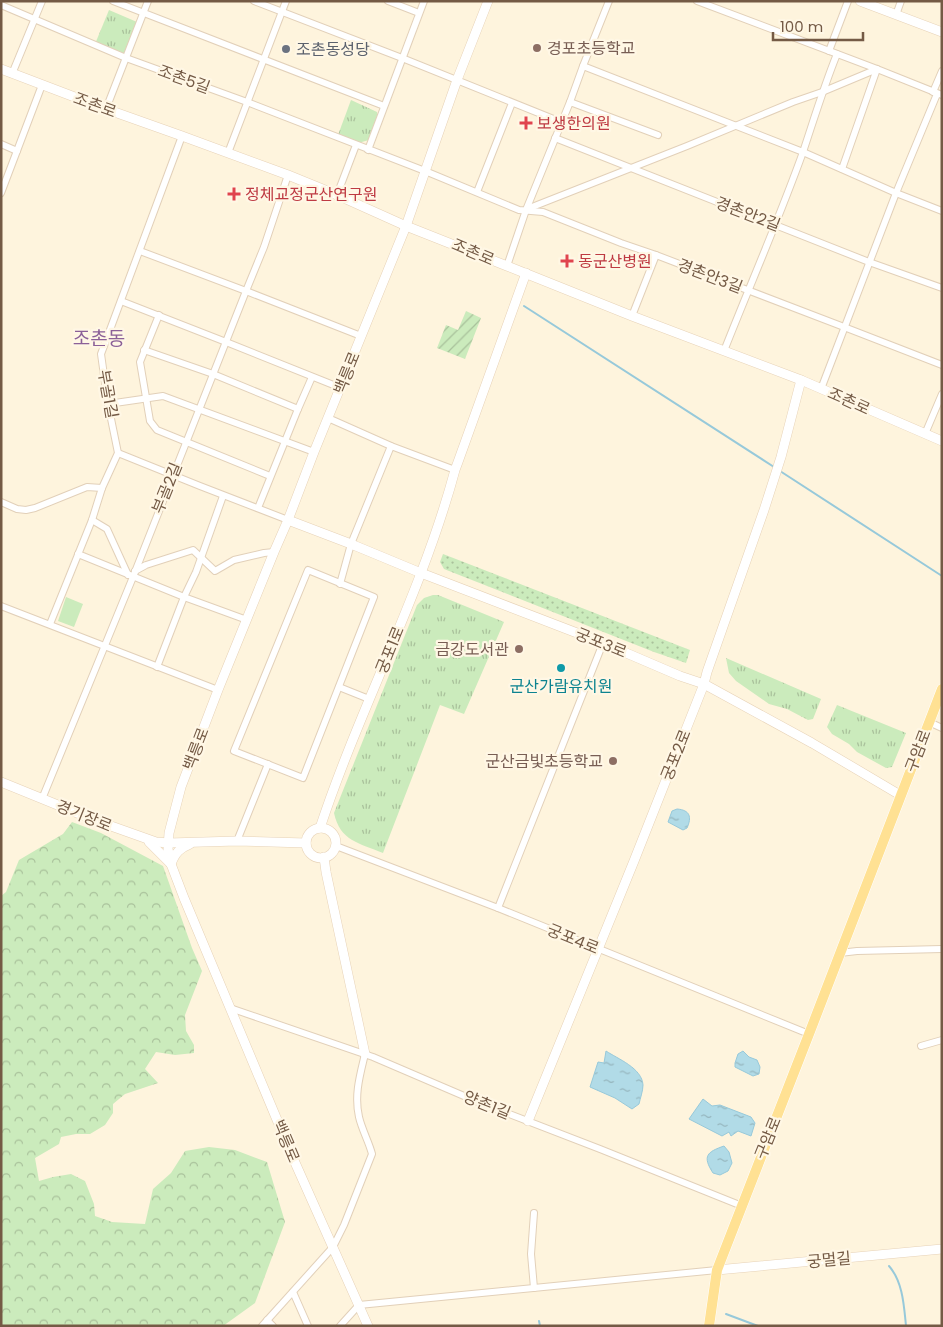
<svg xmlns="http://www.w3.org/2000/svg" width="943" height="1327" font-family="Poppins,'Noto Sans KR',sans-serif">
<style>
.grass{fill:url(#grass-dots)}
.forest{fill:url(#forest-crowns)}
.park{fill:url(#park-tufts)}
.garden{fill:url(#garden-furrows)}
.pitch{fill:#cbebbc}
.water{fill:url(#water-ripples);stroke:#97c9da}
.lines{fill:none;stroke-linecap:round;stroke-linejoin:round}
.stream{stroke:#97c9da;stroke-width:2}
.street-casing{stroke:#e2d0b9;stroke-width:8}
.secondary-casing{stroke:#e7d2b7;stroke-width:10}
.primary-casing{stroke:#fff;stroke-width:11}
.street{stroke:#fff;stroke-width:6}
.secondary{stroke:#fff;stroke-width:9}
.primary{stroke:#ffe193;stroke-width:10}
.education-dot{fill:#8d6e63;stroke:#fff7e5;stroke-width:2}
.worship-dot{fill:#6b7280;stroke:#fff7e5;stroke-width:2}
.health-dot{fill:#e0444e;stroke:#fff7e5;stroke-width:2}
.culture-dot{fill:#0f9aa8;stroke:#fff7e5;stroke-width:2}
.labels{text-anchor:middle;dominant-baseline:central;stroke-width:4.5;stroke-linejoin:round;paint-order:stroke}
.education-label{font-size:16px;fill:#785e54;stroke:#fff7e5;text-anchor:end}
.worship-label{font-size:16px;fill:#5b616d;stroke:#fff7e5;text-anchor:start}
.street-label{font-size:16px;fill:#745a45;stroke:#fff7e5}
.health-label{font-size:16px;fill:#be3a42;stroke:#fff7e5;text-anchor:start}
.culture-label{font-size:16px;fill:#0d838f;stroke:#fff7e5}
.quarter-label{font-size:19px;fill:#8b6098;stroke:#fff7e5}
</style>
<defs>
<pattern id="grass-dots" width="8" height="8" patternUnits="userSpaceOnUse" patternTransform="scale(1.25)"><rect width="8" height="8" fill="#cbebbc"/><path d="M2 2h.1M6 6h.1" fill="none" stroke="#a9c19b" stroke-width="1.8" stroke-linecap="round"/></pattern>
<pattern id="forest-crowns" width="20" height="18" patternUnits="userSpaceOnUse" patternTransform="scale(1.25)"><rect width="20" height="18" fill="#cbebbc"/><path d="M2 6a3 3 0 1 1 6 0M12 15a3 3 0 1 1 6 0" fill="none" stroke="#a9c19b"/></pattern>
<pattern id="park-tufts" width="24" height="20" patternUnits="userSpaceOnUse" patternTransform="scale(1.25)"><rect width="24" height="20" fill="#cbebbc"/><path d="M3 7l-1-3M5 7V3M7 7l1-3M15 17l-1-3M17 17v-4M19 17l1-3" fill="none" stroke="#a9c19b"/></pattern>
<pattern id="garden-furrows" width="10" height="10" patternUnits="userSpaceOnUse" patternTransform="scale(1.25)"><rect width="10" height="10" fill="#cbebbc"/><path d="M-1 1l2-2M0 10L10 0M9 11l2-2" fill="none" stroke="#a9c19b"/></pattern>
<pattern id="water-ripples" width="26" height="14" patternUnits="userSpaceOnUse" patternTransform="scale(1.25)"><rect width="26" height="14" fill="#b1dbe7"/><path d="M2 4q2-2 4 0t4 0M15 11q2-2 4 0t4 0" fill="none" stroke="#95b5bd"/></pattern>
</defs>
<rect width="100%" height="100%" fill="#fef4dd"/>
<polygon class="grass" points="443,554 690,650 686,663 654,652 444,569 440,562"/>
<polygon class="forest" points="72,822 101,833 163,866 192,948 202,971 185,1015 186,1031 194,1045 194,1053 175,1055 156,1052 145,1069 158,1083 125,1094 113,1104 113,1113 105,1125 90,1134 76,1134 61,1137 59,1144 35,1158 39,1181 53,1177 71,1174 85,1181 94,1204 95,1216 112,1222 145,1224 153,1189 171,1173 185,1151 209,1147 235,1150 267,1162 285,1222 255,1303 223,1326 1,1326 1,896 6,892 19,860 63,834"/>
<g class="park">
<polygon points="109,10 137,22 123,56 95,44"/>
<polygon points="351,100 377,112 378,116 369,140 358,143 338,135"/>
<path d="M433 595H438L504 622 464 714 440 705 383 853C359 843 340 841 334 813L417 605 424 598Z"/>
<polygon points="726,658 821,699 813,719 808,720 787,709 769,704 736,681 729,673"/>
<polygon points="837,705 906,733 892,767 886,768 857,752 849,744 832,734 827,727"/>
</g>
<polygon class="garden" points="466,311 481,318 465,359 437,348 446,325 458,330"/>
<polygon class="pitch" points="66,597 83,604 74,627 58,621"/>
<g class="water">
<path d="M677 809C690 810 692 817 687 828L683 830 668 822 672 811Z"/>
<path d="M606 1051C618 1059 642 1068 643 1085 643 1091 640 1099 639 1104L632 1109 615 1098 590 1087 598 1062 604 1063Z"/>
<polygon points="743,1051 749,1057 757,1060 760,1067 759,1074 753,1076 735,1067 735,1063 738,1054"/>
<polygon points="703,1099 712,1106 720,1105 751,1117 755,1123 751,1136 738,1131 731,1136 729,1132 722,1136 689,1119"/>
<path d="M724 1146 729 1152 732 1163 728 1171 720 1175 713 1173C702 1156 707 1152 724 1146Z"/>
</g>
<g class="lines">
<g class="stream">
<polyline points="524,306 774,467"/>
<polyline points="780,471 942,576"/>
<path d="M889 1266C903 1282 904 1306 906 1326"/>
<polyline points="726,1314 758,1326"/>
<polyline points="539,1321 540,1326"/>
</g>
<defs>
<g id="street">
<polyline points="113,1 384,106"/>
<polyline points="254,1 402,58 561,122"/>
<polyline points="388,1 419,13"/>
<polyline points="697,1 877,69 942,95"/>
<polyline points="1,5 126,58 247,102 425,171 519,210 543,212 621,243 656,255 844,327 942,365"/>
<polyline points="896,15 901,1"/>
<polyline points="829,51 848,1"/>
<polyline points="583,66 803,152 896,193 942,211"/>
<polyline points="12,74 42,1"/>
<polyline points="933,92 942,71"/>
<polyline points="570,102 658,135"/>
<polyline points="106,109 148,1"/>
<polyline points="555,138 869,262 942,288"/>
<polyline points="1,144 17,151"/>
<polyline points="368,150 424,1"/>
<polyline points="228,153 286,1"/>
<polyline points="477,192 512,103"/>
<polyline points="1,193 42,85"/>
<polyline points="337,195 356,145"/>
<polyline points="527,209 687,146 793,102 822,92 877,69 842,169"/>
<polyline points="140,251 246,291 361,336"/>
<polyline points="507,266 526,210 570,102 583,66 609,1"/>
<polyline points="121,301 226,342 341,388"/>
<polyline points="159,315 140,362 150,421 157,430 270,476"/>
<polyline points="632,316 656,255"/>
<polyline points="144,350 213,374 298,409"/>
<path d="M724 351C750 285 779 219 803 152 814 119 824 86 837 54"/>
<polyline points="821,389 896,193 937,94"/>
<polyline points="108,404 163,396 314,452"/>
<polyline points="328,418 391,446 455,470"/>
<polyline points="925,434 942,394"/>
<polyline points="118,453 200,486 288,520"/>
<polyline points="1,502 17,509 26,510 35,508 87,487 102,488"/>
<polyline points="258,508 298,409 312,377"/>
<polyline points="92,520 107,529 128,575"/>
<polyline points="78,554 184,597 247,620"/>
<polygon points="308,570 374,597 303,778 234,751"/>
<polyline points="135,571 146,565 193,550 215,571 234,560 264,553 274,552"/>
<polyline points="340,584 351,544 391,446"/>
<polyline points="1,606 218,690"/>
<polyline points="50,624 92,520 102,488 118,453 108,404 101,354 182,136"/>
<polyline points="157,667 184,597 196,572 223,496"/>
<polyline points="339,687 369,699"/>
<polyline points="929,722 942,728"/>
<polyline points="42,799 133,577 246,291 264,247 288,175"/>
<polyline points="237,841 268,764"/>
<polyline points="336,846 498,908 809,1034"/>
<polyline points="498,908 603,643"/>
<polyline points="840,953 857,951 942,949"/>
<polyline points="230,1008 373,1057 478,1102 600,1149 742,1206"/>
<polyline points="921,1046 942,1040"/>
<polyline points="534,1213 531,1254 534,1288"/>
<polyline points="293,1292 308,1326"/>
<polyline points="267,1320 273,1326"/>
<path d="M262 1326 333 1247 344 1225 372 1154C369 1142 362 1130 359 1117 354 1095 360 1075 365 1054"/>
<polyline points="340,1326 359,1305 717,1270"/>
</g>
<g id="secondary">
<polyline points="860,1 942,32"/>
<polyline points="1,69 106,109 182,136 288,175 337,195 406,226 507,266 632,316 801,380 942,441"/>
<polyline points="288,520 351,544 421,573 603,643 680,676 704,684 812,743 900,795"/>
<polyline points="1,782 97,821 156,842 169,843 237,841 306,843"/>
<path d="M320 828C360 707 422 593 455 470L458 462 526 273"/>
<circle cx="321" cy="843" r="15"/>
<polyline points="149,842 170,863"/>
<polyline points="324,857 326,872 365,1054"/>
<path d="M171 864C175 853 180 848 190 844"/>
<polyline points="528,1121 634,861 704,684 707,672 764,510 781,457 801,380"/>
<polyline points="717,1270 942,1249"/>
<polyline points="368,1326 293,1158 184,898 171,864 168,849 169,833 181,787 218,690 274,552 288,520 314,452 406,226 457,80 488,1"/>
</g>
<polyline id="primary" points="709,1326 717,1270 809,1034 942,689"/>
</defs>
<use href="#street" class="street-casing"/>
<use href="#secondary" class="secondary-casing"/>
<use href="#primary" class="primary-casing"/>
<use href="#street" class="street"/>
<use href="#secondary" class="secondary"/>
<use href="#primary" class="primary"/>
</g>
<g class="education-dot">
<circle cx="537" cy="48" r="5"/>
<circle cx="519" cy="649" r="5"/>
<circle cx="613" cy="761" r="5"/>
</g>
<circle class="worship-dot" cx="286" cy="49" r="5"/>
<g class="health-dot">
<path d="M523.5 115.5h5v5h5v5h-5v5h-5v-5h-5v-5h5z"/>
<path d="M231.5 186.5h5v5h5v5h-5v5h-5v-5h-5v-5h5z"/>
<path d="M564.5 253.5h5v5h5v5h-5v5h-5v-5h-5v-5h5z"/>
</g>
<circle class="culture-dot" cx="561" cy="668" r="5"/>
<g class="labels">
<g class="education-label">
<text x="547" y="48" text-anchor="start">경포초등학교</text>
<text x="509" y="649">금강도서관</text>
<text x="603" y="761">군산금빛초등학교</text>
</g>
<g class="worship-label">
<text x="296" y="49">조촌동성당</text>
</g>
<g class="street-label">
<text transform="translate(184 79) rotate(20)">조촌5길</text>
<text transform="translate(95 105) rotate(20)">조촌로</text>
<text transform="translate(748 214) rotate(21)">경촌안2길</text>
<text transform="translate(473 252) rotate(23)">조촌로</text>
<text transform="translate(710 276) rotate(21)">경촌안3길</text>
<text transform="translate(347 373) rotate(-68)">백릉로</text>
<text transform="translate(108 394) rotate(80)">부골1길</text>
<text transform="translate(849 401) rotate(24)">조촌로</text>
<text transform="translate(167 488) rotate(-68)">부골2길</text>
<text transform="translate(601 643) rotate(22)">궁포3로</text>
<text transform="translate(390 650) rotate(-68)">궁포1로</text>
<text transform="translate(196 749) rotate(-69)">백릉로</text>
<text transform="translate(918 751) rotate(-69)">구암로</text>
<text transform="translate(676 755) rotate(-68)">궁포2로</text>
<text transform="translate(84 816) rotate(22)">경기장로</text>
<text transform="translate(573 939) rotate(22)">궁포4로</text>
<text transform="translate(487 1105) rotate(22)">양촌1길</text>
<text transform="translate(768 1138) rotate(-68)">구암로</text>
<text transform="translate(286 1141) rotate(67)">백릉로</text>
<text transform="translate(829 1260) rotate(-5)">궁멀길</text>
</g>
<g class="health-label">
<text x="537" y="123">보생한의원</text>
<text x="245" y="194">정체교정군산연구원</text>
<text x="578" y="261">동군산병원</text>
</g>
<g class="culture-label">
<text x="561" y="686">군산가람유치원</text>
</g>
<g class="quarter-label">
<text x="99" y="338">조촌동</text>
</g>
</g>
<rect width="943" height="1327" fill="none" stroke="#745a45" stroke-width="5"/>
<path d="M773 32v8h90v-8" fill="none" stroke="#745a45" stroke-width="2.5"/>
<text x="780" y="32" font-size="15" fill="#745a45" stroke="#fff7e5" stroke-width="4" paint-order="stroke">100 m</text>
</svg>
